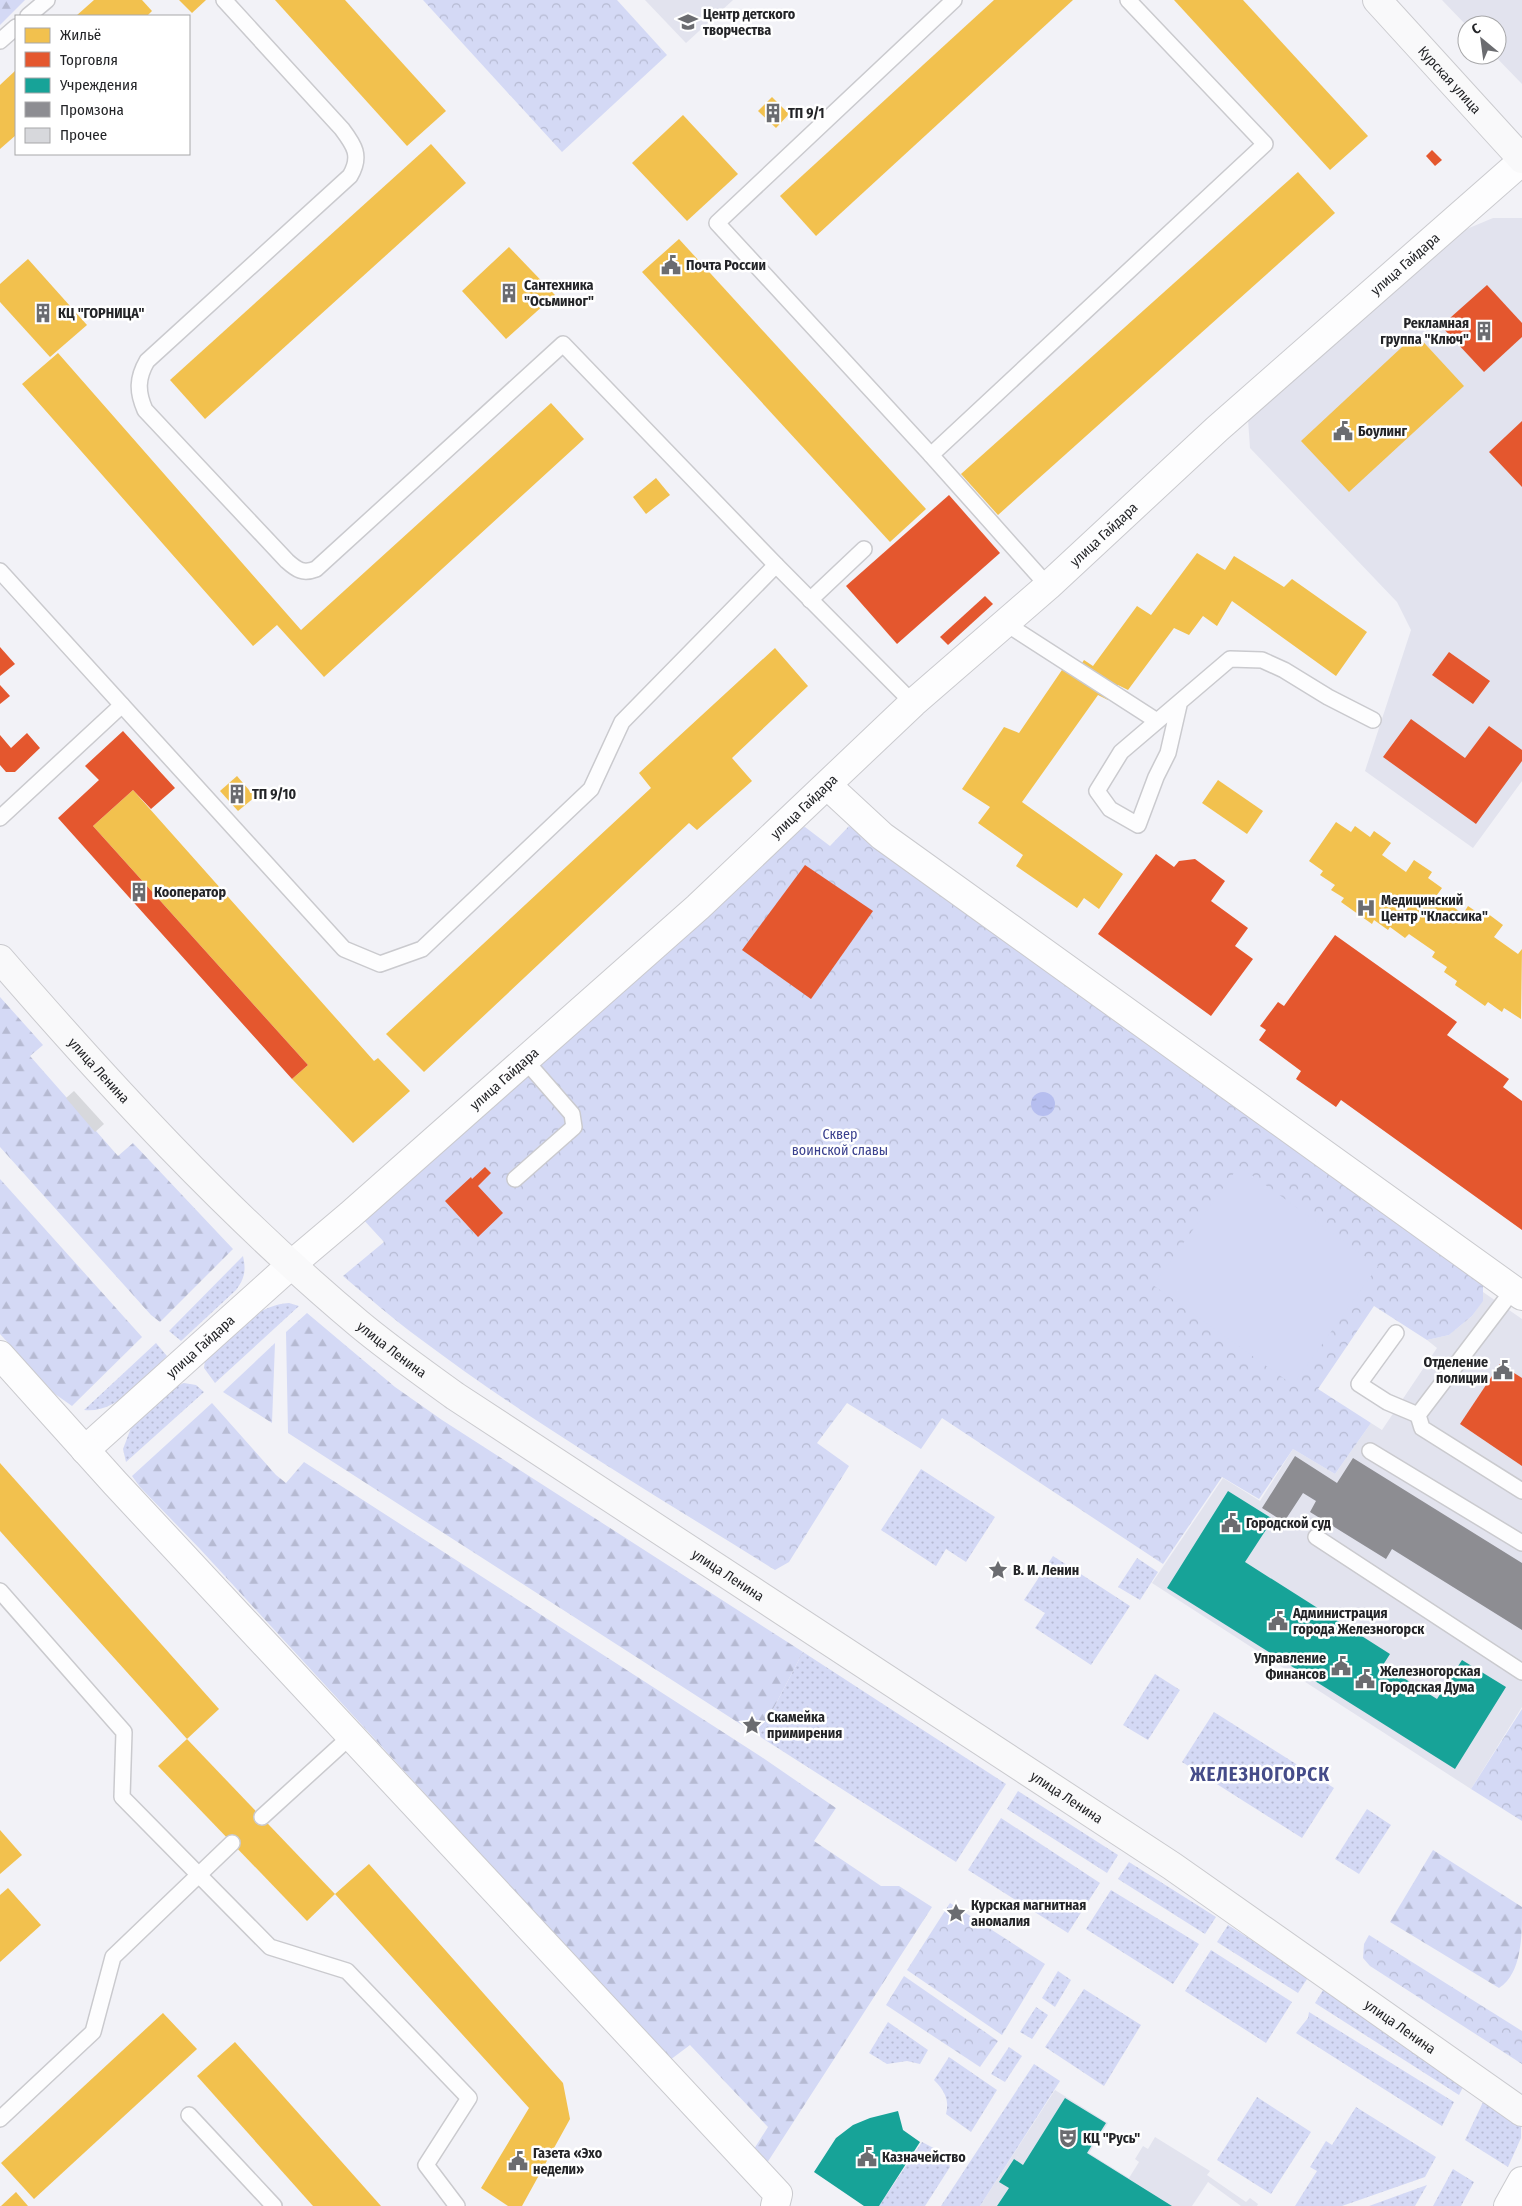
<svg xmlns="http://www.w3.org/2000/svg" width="1522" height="2206" font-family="'Fira Sans Condensed',sans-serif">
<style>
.built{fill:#e2e3ee}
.grass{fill:url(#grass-dots)}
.forest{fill:url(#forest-firs)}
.park{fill:url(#park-crowns)}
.pitch{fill:#d4d9f5}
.water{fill:url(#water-ripples)}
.homes{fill:#f2c14e}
.shops{fill:#e4572e}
.public{fill:#17a398}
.industry{fill:#8d8d92}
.building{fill:#d7d8dc}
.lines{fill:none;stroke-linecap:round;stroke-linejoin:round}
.service-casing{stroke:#cacace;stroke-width:18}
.minor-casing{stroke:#cacace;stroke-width:30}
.tertiary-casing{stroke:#cacace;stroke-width:30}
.secondary-casing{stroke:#cacace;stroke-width:30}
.service{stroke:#fdfdfe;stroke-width:15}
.minor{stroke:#fdfdfe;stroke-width:28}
.tertiary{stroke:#fdfdfe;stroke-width:28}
.secondary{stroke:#f9f9fa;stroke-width:28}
.labels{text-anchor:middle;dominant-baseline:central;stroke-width:5;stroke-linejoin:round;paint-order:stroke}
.poi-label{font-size:14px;font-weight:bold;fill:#232427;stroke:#fff;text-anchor:start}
.street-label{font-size:14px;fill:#232427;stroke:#fff}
.park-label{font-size:14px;fill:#3a408e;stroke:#fff}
.district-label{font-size:19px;font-weight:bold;letter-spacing:1px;fill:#454c89;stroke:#fff}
</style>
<defs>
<pattern id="grass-dots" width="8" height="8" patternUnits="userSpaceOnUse" patternTransform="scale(1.25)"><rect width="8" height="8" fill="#d4d9f5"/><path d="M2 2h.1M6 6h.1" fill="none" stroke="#b6bad2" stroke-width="1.8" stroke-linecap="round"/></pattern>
<pattern id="forest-firs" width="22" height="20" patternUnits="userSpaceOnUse" patternTransform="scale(1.25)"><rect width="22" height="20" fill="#d4d9f5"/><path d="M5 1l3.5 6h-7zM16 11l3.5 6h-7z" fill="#b6bad2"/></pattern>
<pattern id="park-crowns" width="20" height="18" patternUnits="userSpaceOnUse" patternTransform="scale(1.25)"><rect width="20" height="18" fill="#d4d9f5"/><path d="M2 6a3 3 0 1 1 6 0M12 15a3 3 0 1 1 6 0" fill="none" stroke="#b6bad2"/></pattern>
<pattern id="water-ripples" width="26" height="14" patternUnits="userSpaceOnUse" patternTransform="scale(1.25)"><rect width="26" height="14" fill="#b6beef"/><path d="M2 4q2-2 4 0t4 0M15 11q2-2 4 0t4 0" fill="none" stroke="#9ca3cd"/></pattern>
</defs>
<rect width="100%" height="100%" fill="#f2f2f7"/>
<g class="built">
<polygon points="645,0 733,0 686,43"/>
<polygon points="1442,0 1522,0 1522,84 1494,55 1497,55 1497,25 1467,26"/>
<polygon points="1493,218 1522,218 1522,781 1473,848 1365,771 1411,630 1397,602 1250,448 1248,419 1462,231"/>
<polygon points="1483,1292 1522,1319 1522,1707 1471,1789 1152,1583 1223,1478 1260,1501 1293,1449 1335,1474 1371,1423 1382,1430 1437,1348 1427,1340 1449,1335 1472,1316 1482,1301"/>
<polygon points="1055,2090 1108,2123 1089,2153 1129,2178 1139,2162 1135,2159 1143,2146 1148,2149 1155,2137 1210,2171 1207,2175 1246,2202 1250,2198 1258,2204 1257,2206 1241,2206 1208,2182 1192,2206 980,2206"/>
</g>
<g class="grass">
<path d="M243 1256C246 1270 245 1278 236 1290L181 1341 169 1331Z"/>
<path d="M289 1303 299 1306 215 1383 204 1368 205 1360C229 1337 254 1305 289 1303Z"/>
<path d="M156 1343 167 1356C145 1377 118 1414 84 1410Z"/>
<polygon points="184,1383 196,1385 204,1392 126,1462 123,1449 131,1428 177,1386"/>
<polygon points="921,1469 995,1517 966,1562 946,1549 936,1566 881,1530"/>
<polygon points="1053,1556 1130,1606 1091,1665 1035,1628 1045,1613 1024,1600"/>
<polygon points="1137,1558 1158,1572 1140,1600 1118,1587"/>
<polygon points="803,1652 1006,1784 956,1862 759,1736"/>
<polygon points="1155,1674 1180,1690 1148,1740 1123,1725"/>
<polygon points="1214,1712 1334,1788 1302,1838 1182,1762"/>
<polygon points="1018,1791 1118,1855 1107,1873 1007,1809"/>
<polygon points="1367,1809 1391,1825 1359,1874 1335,1859"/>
<polygon points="1001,1818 1100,1883 1068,1933 968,1870"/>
<polygon points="1129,1862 1216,1917 1205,1934 1118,1879"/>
<polygon points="1111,1890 1199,1944 1173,1984 1086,1929"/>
<polygon points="1228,1925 1309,1976 1298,1993 1217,1942"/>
<polygon points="1211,1950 1292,2002 1266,2043 1185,1991"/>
<polygon points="1058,1971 1071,1980 1055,2007 1042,1998"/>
<polygon points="1325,1987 1467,2079 1459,2095 1315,2003"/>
<polygon points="1084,1989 1141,2025 1104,2086 1045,2047"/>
<polygon points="1036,2007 1048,2015 1032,2039 1020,2032"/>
<polygon points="1309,2012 1454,2102 1442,2126 1296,2033 1308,2018"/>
<polygon points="888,2022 928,2050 920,2064 907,2061 887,2064 869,2053"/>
<polygon points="1009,2047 1022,2056 1005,2082 991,2074"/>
<path d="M949 2057 997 2090 971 2132 946 2114C950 2100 944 2090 934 2080Z"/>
<polygon points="1034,2064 1060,2081 980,2206 941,2206"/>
<polygon points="1257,2097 1311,2132 1271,2194 1217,2160"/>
<polygon points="1484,2100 1521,2125 1521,2138 1508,2167 1465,2140"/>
<polygon points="1356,2107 1436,2157 1425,2177 1342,2206 1295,2206 1317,2171 1310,2167 1326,2141 1332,2145"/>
<polygon points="922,2142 947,2155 950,2167 925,2206 879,2206"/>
<polygon points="1453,2169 1474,2182 1461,2206 1433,2206"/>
<polygon points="1427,2185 1415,2206 1369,2206"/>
</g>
<g class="forest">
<polygon points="0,0 25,0 0,25"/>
<polygon points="0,997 43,1045 30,1056 118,1156 133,1143 233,1249 160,1322 151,1315 0,1147"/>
<polygon points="0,1179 142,1337 72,1406 55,1394 0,1334"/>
<polygon points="307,1313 395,1387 442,1420 803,1652 759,1736 288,1433 286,1332"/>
<polygon points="275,1343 272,1423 223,1392"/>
<polygon points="212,1403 276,1475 286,1483 304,1462 760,1756 836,1808 814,1841 881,1886 899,1886 932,1907 767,2163 754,2149 768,2127 690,2045 670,2060 200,1549 140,1487 132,1476"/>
<path d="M1433 1850 1522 1907C1522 1936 1522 1973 1499 1988L1390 1922Z"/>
</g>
<g class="park">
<polygon points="423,0 617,0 667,55 562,152"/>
<path d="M849 826 1483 1283V1301L1472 1316 1449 1335 1427 1340 1374 1306 1318 1389 1371 1423 1335 1474 1293 1449 1259 1499 1222 1477 1163 1564 942 1418 921 1449 847 1403 817 1443 849 1466 789 1562 775 1570C655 1495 532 1423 419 1338 393 1319 368 1297 343 1276L384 1242 361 1217 792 830 805 827 830 846Z"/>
<polygon points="1522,1709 1522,1821 1471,1789"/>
<polygon points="950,1903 1045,1964 1002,2035 907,1970"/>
<polygon points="1369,1935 1522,2031 1522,2064 1370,1966 1363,1958 1364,1944"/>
<polygon points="904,1976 998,2041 980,2067 886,2005"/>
</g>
<polygon class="pitch" points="1239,1166 1378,1266 1293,1385 1153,1285"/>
<circle class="water" cx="1043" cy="1104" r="12"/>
<g class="homes">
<polygon points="94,0 142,0 152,11 147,16 76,16"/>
<polygon points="179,0 206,0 192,13"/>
<polygon points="275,0 345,0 446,111 407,146"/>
<polygon points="994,0 1073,0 816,236 780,196"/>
<polygon points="1174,0 1243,0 1368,136 1330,170"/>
<polygon points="16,70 16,135 0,149 0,85"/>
<polygon points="772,97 789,114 776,128 758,111"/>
<polygon points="683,115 738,174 687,221 632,163"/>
<polygon points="431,144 466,183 205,419 170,380"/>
<polygon points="1298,172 1335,213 998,515 961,474"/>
<polygon points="679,239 926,509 890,542 642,272"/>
<polygon points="509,247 555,295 506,339 462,291"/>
<polygon points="28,259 87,325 50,357 0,302 0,284"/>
<polygon points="1416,334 1464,386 1349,492 1301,441"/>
<polygon points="58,353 301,630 551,403 584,439 324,677 277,625 253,646 22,384"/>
<polygon points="656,478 670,495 646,514 633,497"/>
<polygon points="1197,553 1225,570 1234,556 1284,587 1292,579 1367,632 1336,676 1232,601 1217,626 1203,616 1189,635 1174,628 1128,690 1118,685 1108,700 1098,695 1022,802 1123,874 1099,909 1084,898 1077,908 1016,866 1023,855 978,823 990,807 962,789 1004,727 1019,733 1064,667 1075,674 1084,660 1093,666 1137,606 1151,615"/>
<polygon points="775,648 808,686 732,758 752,781 697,830 689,823 424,1072 386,1034 651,788 639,773"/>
<polygon points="237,776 255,797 238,811 220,791"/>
<polygon points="1218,780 1263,811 1247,834 1202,803"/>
<polygon points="133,790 374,1061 378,1058 410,1091 353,1143 292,1079 308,1065 93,826"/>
<polygon points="1336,822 1351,832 1355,826 1370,837 1374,831 1391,843 1382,855 1406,872 1414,860 1432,872 1428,878 1442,888 1437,895 1463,914 1468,906 1484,917 1487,913 1503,925 1494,937 1518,954 1522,949 1521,1019 1504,1008 1502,1012 1488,1002 1485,1006 1455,985 1457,981 1444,972 1447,967 1432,957 1435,952 1409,934 1405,938 1390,927 1388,930 1374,920 1372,924 1341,902 1344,898 1331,890 1335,885 1320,875 1323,871 1309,861"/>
<polygon points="0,1463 219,1709 187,1739 0,1531"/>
<polygon points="187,1739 335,1894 307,1921 158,1766"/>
<polygon points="0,1830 22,1855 0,1874"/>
<polygon points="369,1864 563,2083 570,2119 522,2206 508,2206 481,2188 529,2108 335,1894"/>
<polygon points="8,1888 41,1925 0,1962 0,1895"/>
<polygon points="163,2013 197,2049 34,2199 1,2163"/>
<polygon points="235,2042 381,2206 313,2206 197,2076"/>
<polygon points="16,2192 28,2206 1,2206"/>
</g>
<g class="shops">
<polygon points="1432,150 1442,160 1435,166 1426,156"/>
<polygon points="1487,285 1522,323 1522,337 1484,372 1441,326"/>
<polygon points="1522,421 1522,487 1489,452"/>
<polygon points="949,495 1000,553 897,644 846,586"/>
<polygon points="985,596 993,604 948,645 940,637"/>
<polygon points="0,647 15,664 0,676"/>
<polygon points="1449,652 1490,681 1473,704 1432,675"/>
<polygon points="0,685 10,696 0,704"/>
<polygon points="1411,719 1465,758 1489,726 1522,750 1522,761 1476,824 1383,757"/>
<polygon points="123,731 175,788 151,809 133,790 93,826 308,1065 292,1079 58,818 99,780 85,766"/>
<polygon points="27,733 40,748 15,772 6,772 0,765 0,735 11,748"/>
<polygon points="1156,854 1174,867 1179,861 1195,859 1225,881 1211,901 1248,928 1235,946 1253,959 1211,1016 1098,934"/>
<polygon points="805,865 873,911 811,999 742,950"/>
<polygon points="1335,935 1457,1022 1447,1035 1509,1079 1503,1087 1522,1101 1522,1230 1341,1100 1336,1107 1296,1079 1301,1071 1259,1040 1266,1030 1260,1026 1278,1002 1284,1006"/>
<polygon points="485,1167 491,1173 478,1186 503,1213 478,1237 445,1201 471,1177 472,1179"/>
<polygon points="1500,1364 1522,1378 1522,1466 1460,1424"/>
</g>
<g class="public">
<polygon points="1228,1491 1273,1519 1245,1562 1390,1654 1383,1665 1437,1699 1462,1660 1506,1687 1455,1769 1167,1588"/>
<polygon points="1065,2098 1106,2123 1087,2153 1172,2206 997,2206 1009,2188 999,2182 1014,2159 1023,2165"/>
<polygon points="898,2111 903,2130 920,2142 879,2206 864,2206 814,2172 836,2138 853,2125 870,2118"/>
</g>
<polygon class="industry" points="1295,1456 1337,1483 1353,1458 1522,1563 1522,1630 1392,1549 1386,1559 1310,1512 1316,1501 1303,1493 1284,1522 1262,1508"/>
<polygon class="building" points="74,1091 104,1124 95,1132 66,1098"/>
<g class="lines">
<defs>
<g id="service">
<path d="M224 0 342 129C354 145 362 156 350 176L147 361C137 378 137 392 145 410L287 561C297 570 303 574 316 569L563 344 776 565 913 703"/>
<polyline points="28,16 47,0"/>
<polyline points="0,41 16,27"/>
<polyline points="931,455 717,223 954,0"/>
<polyline points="0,571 344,949 380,964 422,949 591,789 622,722 776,565"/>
<polyline points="1048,586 931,455 1265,144 1128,0"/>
<polyline points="810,600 864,549"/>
<polyline points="1005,623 1157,721"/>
<polyline points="1179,705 1168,753 1156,777 1138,825 1110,809 1097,791 1121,752 1230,659 1262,660 1284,670 1328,697 1373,720"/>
<polyline points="0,818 122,705"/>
<polyline points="515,1179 574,1127 572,1114 525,1060"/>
<polyline points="1513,1290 1418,1415 1422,1428 1522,1491"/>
<polyline points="1396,1333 1359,1384 1387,1402 1418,1415"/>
<polyline points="1370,1451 1522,1543"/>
<polyline points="1316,1537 1522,1672"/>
<polyline points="0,1591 124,1732 122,1797 270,1947 347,1971 469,2098 426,2165 457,2206"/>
<polyline points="262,1817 351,1736"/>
<polyline points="189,2115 274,2206"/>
<polyline points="0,2119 93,2032 113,1957 232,1843"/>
</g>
<g id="minor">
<polyline points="828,786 882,836 1522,1296"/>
<path id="s1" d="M85 1450 292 1264 350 1215 698 907 913 703 1048 586 1217 429 1522 161"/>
</g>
<g id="tertiary">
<polyline points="0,1355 115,1483 778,2194 775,2206"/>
<polyline points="1508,2206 1522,2181"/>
</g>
<g id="secondary">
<path id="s2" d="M1377 0 1522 159"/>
<path id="s3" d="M0 959C111 1087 228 1214 358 1323 389 1349 422 1372 455 1396L1172 1866 1522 2112"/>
</g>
</defs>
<use href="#service" class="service-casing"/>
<use href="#minor" class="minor-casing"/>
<use href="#tertiary" class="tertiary-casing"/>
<use href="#secondary" class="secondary-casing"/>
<use href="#service" class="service"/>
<use href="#minor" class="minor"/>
<use href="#tertiary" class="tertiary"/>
<use href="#secondary" class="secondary"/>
</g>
<defs>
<symbol id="school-bare" viewBox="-9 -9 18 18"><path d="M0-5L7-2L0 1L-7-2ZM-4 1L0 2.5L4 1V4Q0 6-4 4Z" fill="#6b6c70" stroke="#fff" stroke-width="2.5" paint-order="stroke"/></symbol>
<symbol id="building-bare" viewBox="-9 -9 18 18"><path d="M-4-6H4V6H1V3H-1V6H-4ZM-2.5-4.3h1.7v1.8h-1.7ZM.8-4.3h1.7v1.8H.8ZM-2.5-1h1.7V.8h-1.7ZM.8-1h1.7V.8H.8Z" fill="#6b6c70" stroke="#fff" stroke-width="2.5" paint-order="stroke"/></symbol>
<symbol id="civic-bare" viewBox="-9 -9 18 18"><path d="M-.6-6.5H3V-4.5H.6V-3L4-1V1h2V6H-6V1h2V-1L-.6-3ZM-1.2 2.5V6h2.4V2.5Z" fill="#6b6c70" stroke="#fff" stroke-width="2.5" paint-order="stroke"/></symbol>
<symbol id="hospital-bare" viewBox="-9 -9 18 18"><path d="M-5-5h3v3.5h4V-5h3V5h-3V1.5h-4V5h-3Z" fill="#6b6c70" stroke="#fff" stroke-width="2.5" paint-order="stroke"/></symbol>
<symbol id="sight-bare" viewBox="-9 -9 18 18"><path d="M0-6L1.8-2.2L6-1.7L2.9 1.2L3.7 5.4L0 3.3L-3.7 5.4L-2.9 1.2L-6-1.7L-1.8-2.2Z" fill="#6b6c70" stroke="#fff" stroke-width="2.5" paint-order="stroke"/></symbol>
<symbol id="theatre-bare" viewBox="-9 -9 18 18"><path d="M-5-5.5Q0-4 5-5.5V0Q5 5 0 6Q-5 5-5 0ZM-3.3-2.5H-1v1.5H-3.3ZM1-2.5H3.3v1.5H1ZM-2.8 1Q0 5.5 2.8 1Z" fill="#6b6c70" stroke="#fff" stroke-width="2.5" paint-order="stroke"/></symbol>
</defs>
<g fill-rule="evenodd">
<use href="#school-bare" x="674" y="8" width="28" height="28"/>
<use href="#building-bare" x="759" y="99" width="28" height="28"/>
<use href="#civic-bare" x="657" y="251" width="28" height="28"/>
<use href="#building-bare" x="495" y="279" width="28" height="28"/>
<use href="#building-bare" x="29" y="299" width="28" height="28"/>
<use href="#building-bare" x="1470" y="317" width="28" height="28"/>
<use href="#civic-bare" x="1329" y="417" width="28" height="28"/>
<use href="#building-bare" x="223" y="780" width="28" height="28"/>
<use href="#building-bare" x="125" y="878" width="28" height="28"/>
<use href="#hospital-bare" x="1352" y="894" width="28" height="28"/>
<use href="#civic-bare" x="1489" y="1356" width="28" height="28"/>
<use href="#civic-bare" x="1217" y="1509" width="28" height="28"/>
<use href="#sight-bare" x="984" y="1556" width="28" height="28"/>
<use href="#civic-bare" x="1264" y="1607" width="28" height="28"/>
<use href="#civic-bare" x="1327" y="1652" width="28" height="28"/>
<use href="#civic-bare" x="1351" y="1665" width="28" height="28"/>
<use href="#sight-bare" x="738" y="1711" width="28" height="28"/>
<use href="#sight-bare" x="942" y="1899" width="28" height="28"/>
<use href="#theatre-bare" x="1054" y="2124" width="28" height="28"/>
<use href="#civic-bare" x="853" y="2143" width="28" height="28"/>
<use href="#civic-bare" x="504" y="2147" width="28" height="28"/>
</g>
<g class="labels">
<g class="poi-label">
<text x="703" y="14">Центр детского<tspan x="703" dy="16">творчества</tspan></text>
<text x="788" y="113">ТП 9/1</text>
<text x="686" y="265">Почта России</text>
<text x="524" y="285">Сантехника<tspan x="524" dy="16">"Осьминог"</tspan></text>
<text x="58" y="313">КЦ "ГОРНИЦА"</text>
<text x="1469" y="323" text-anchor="end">Рекламная<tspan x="1469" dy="16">группа "Ключ"</tspan></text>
<text x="1358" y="431">Боулинг</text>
<text x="252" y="794">ТП 9/10</text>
<text x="154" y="892">Кооператор</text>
<text x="1381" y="900">Медицинский<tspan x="1381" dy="16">Центр "Классика"</tspan></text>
<text x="1488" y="1362" text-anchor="end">Отделение<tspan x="1488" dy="16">полиции</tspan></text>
<text x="1246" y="1523">Городской суд</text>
<text x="1013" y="1570">В. И. Ленин</text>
<text x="1293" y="1613">Администрация<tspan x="1293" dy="16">города Железногорск</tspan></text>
<text x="1326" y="1658" text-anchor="end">Управление<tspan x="1326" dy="16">Финансов</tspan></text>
<text x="1380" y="1671">Железногорская<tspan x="1380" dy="16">Городская Дума</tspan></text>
<text x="767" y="1717">Скамейка<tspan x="767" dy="16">примирения</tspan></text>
<text x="971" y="1905">Курская магнитная<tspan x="971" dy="16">аномалия</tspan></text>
<text x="1083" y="2138">КЦ "Русь"</text>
<text x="533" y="2153">Газета «Эхо<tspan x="533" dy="16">недели»</tspan></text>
<text x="882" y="2157">Казначейство</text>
</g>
<g class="street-label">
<text stroke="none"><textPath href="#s2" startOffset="108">Курская улица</textPath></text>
<text stroke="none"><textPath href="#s1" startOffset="1775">улица Гайдара</textPath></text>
<text stroke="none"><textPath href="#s1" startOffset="1370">улица Гайдара</textPath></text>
<text stroke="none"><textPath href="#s1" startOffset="965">улица Гайдара</textPath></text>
<text stroke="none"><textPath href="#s3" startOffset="149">улица Ленина</textPath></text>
<text stroke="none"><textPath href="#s1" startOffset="560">улица Гайдара</textPath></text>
<text stroke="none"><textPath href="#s1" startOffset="155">улица Гайдара</textPath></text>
<text stroke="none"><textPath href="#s3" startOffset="554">улица Ленина</textPath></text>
<text stroke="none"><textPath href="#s3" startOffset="959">улица Ленина</textPath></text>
<text stroke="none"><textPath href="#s3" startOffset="1364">улица Ленина</textPath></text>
<text stroke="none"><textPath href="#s3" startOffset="1769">улица Ленина</textPath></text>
</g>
<g class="park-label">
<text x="840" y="1134">Сквер<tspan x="840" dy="16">воинской славы</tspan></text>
</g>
<g class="district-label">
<text x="1260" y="1774">ЖЕЛЕЗНОГОРСК</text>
</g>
</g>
<rect x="15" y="15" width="175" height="140" fill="#ffffff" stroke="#a7a7a9"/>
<rect x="25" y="28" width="25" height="15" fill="#f2c14e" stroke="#a7a7a9"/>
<text x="60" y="40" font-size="15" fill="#232427">Жильё</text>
<rect x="25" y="52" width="25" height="15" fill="#e4572e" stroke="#a7a7a9"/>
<text x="60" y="65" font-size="15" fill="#232427">Торговля</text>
<rect x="25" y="78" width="25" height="15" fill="#17a398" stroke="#a7a7a9"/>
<text x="60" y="90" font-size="15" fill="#232427">Учреждения</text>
<rect x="25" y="102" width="25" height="15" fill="#8d8d92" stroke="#a7a7a9"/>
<text x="60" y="115" font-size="15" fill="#232427">Промзона</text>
<rect x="25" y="128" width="25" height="15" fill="#d7d8dc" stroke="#a7a7a9"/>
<text x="60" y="140" font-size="15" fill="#232427">Прочее</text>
<g transform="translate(1482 40) rotate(331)"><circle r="24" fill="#ffffff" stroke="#a7a7a9"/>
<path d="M0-4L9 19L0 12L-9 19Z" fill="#6b6c70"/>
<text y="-8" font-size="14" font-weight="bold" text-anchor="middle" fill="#232427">С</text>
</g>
</svg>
